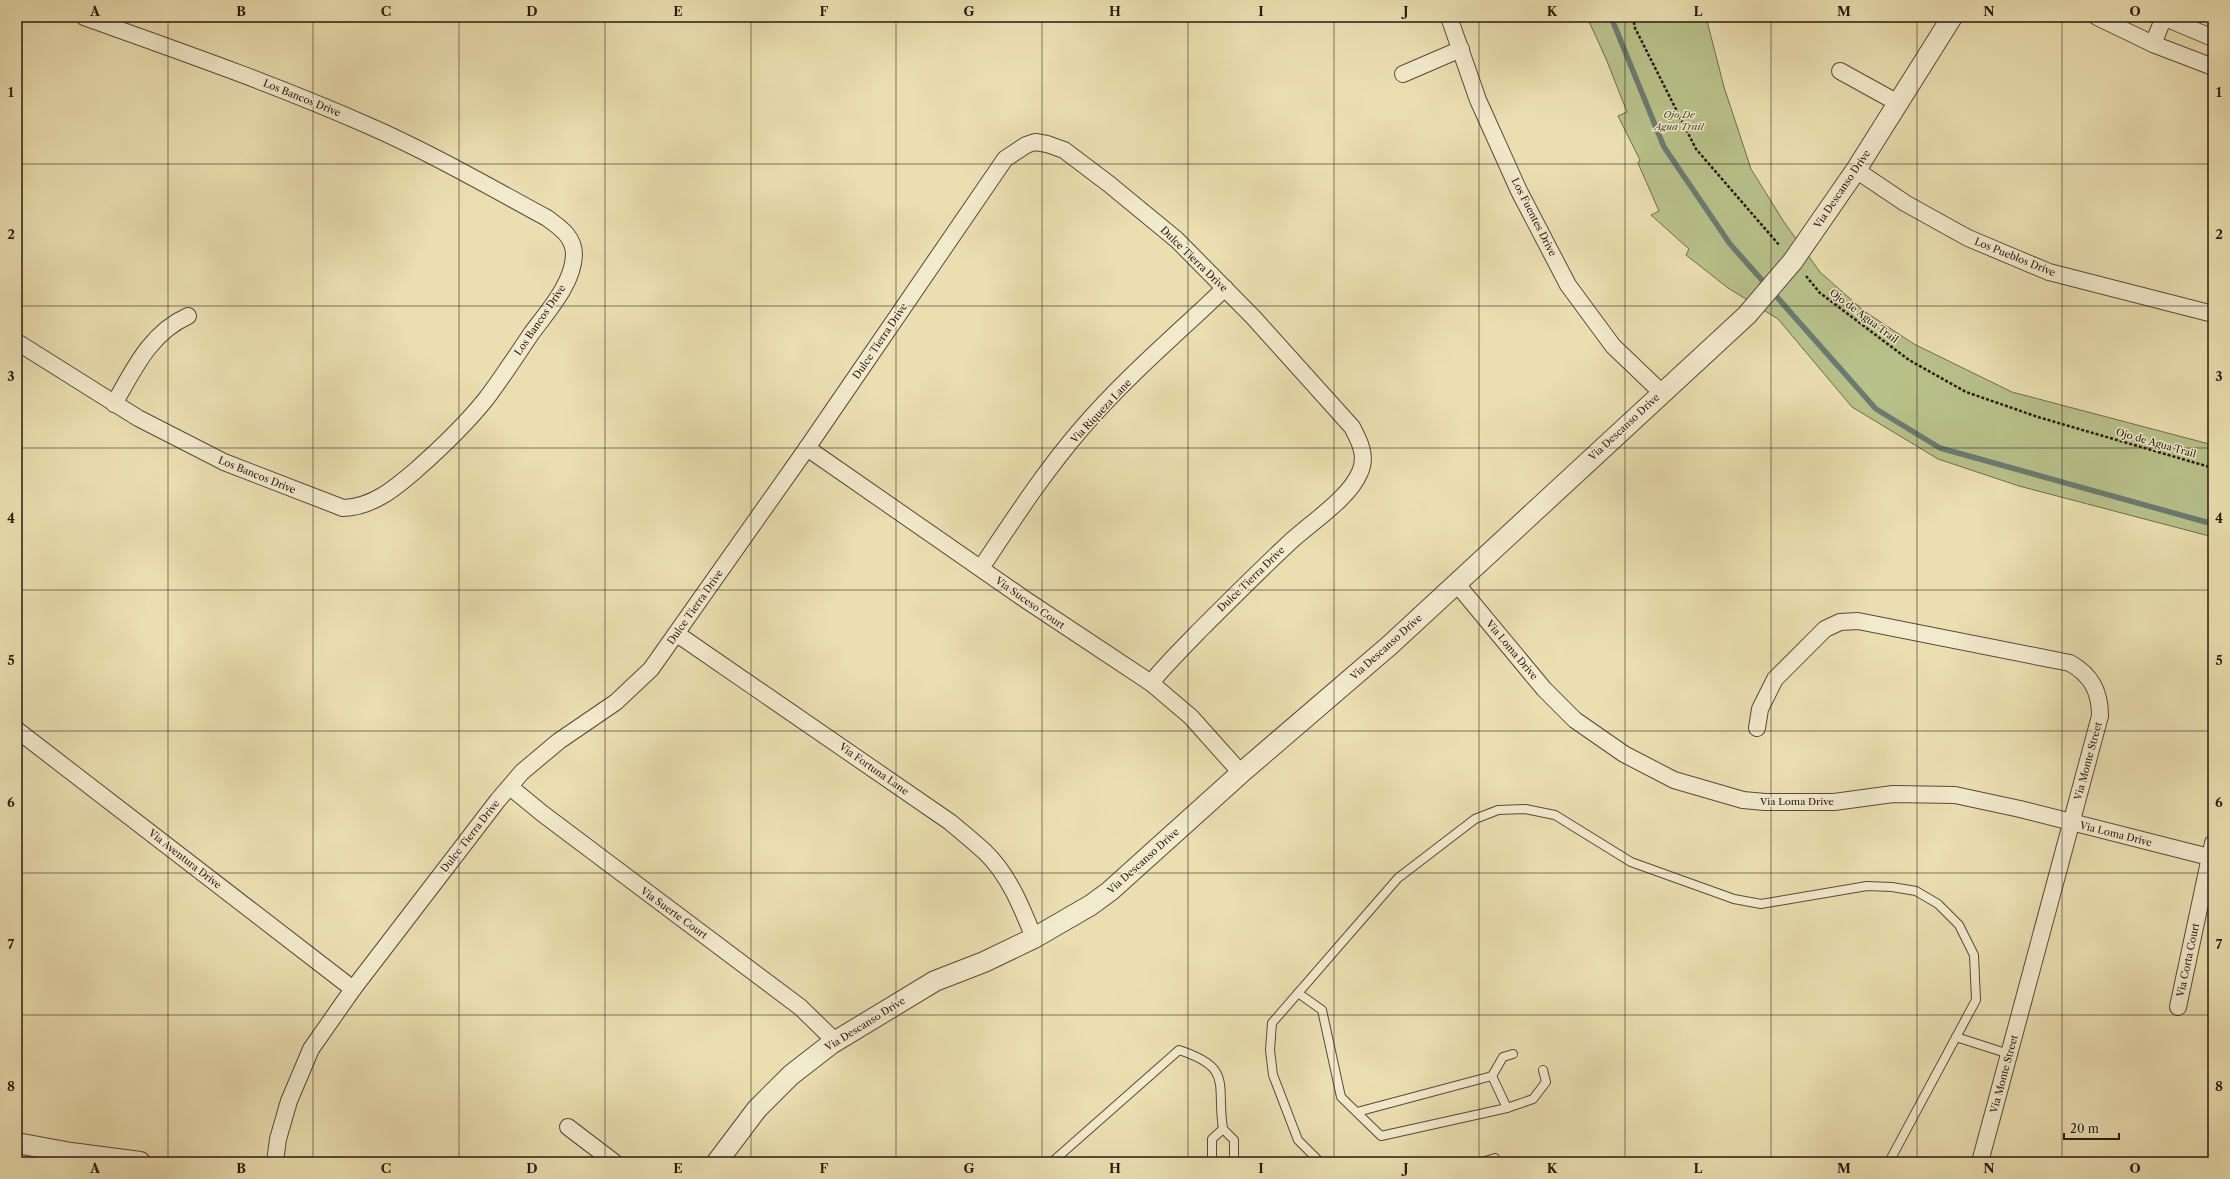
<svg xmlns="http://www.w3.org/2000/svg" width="2230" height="1179" font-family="'Libre Caslon Text',serif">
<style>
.green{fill:#b8c18a;stroke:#706d4f}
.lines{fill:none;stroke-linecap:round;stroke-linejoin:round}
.stream{stroke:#6b7b71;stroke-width:5.5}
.service-casing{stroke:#594a3b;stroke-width:10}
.minor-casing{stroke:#594a3b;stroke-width:18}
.tertiary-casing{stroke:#594a3b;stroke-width:22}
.path{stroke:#281914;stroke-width:2.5;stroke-dasharray:3 2;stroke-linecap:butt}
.service{stroke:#f2eacc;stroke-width:8}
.minor{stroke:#f2eacc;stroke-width:16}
.tertiary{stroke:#f2eacc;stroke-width:20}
.grid{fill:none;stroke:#281914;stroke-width:1;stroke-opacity:0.55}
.labels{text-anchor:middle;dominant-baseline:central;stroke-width:3;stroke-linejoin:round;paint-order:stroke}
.street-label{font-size:10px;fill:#281914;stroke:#f2eacc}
.park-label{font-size:10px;font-style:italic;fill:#534b37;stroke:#f2eacc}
.neatline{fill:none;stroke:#281914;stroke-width:1.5}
.grid-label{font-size:13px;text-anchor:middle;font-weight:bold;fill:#281914}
</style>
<rect width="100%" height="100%" fill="#ebdfb1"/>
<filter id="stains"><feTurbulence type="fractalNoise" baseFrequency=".005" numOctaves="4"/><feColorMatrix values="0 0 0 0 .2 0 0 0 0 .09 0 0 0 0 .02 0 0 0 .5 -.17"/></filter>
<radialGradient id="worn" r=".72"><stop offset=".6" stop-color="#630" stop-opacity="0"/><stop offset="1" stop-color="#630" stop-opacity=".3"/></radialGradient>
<polygon class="green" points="1587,17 1706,17 1724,87 1751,169 1784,222 1820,272 1864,311 1914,344 2012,392 2213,445 2213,537 2019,486 1938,459 1852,407 1778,319 1728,288 1686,255 1689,249 1651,215 1659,211 1638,163 1640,160 1618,116 1627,112 1607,61"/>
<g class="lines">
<polyline class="stream" points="1611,17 1664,147 1730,244 1876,409 1940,448 2213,524"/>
<defs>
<g id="service">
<polyline points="1298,993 1322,1010 1341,1097 1381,1136 1507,1108 1492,1076 1357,1112"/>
<polyline points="1956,1037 2009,1054"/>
<polyline points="1492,1076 1503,1057 1513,1054"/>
<polyline points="1507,1108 1533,1099 1546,1082 1543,1070"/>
<path d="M1052 1162 1179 1050C1234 1068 1216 1084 1223 1129L1234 1140V1162"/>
<polyline points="1212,1162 1212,1139 1223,1129"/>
<polyline points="1316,1162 1317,1159 1298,1140 1273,1075 1270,1050 1272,1023 1398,878 1475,819 1498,810 1525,809 1555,815 1631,862 1734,899 1761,904 1867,886 1892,887 1916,891 1938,904 1959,925 1974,955 1976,1000 1889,1162"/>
<polyline points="1482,1162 1495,1158 1493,1162"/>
</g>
<g id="minor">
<polyline points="1449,17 1478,100 1519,191 1568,285 1613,346 1661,392"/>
<polyline points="2097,17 2153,44 2213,67"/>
<polyline points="2163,17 2213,38"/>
<polyline points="2153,44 2164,17"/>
<polyline points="1840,71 1898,103"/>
<polyline points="1403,74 1461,49"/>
<polyline points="1856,170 1905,203 1968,238 2049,272 2213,314"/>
<path d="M17 342 138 418 224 462 343 508C373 507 395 488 416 470 441 448 465 425 486 399 502 378 516 356 531 334 547 312 573 284 574 255 574 237 561 228 547 218 488 186 429 152 367 125 274 84 179 51 84 17"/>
<path d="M114 404C134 369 150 333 188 316"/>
<polyline points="807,448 1026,600 1151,683 1191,717 1241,773"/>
<path d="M981 568C1013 520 1044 472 1082 428 1125 378 1177 334 1225 288"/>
<polyline points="1456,583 1544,689 1575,720 1624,754 1674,780 1743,800 1765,802 1834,802 1893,794 1955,795 2020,809 2213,858"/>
<path d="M677 634 950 822C962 832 974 842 985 852 1009 875 1022 908 1034 938"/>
<path d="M1757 728 1760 709 1775 679 1825 629 1840 622 1858 621 2070 663C2091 675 2100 691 2100 716L1980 1162"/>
<polyline points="17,730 353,989"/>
<polyline points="510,787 543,814 800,1007 835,1041"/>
<polyline points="2178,1007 2213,843"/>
<polyline points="568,1127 614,1162"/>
<path d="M275 1162 278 1139 289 1101 311 1049 353 989 498 800 522 772 559 741 616 702 651 669 807 448 1005 159 1026 145 1035 142 1047 144 1064 150 1109 184 1177 240 1253 317 1352 427C1360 442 1367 456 1360 472 1349 499 1310 523 1289 543 1258 572 1228 602 1198 632 1182 649 1165 665 1151 683"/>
</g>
<g id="tertiary">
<polyline points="17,1143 71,1153 140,1162"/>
<polyline points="717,1162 757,1109 791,1075 831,1044 935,981 984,962 1034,938 1091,905 1110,891 1241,773 1390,645 1747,315 1793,261 1856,170 1952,17"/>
</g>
</defs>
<use href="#service" class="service-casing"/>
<use href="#minor" class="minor-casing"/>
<use href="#tertiary" class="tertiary-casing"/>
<g class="path">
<polyline points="1633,17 1635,28 1696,149 1780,246"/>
<polyline points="1806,276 1820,293 1909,360 1966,392 2038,417 2213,468"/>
</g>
<use href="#service" class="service"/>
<use href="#minor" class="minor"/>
<use href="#tertiary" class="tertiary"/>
</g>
<path class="grid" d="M168 17V1162M313 17V1162M459 17V1162M605 17V1162M751 17V1162M896 17V1162M1042 17V1162M1188 17V1162M1334 17V1162M1479 17V1162M1625 17V1162M1771 17V1162M1917 17V1162M2062 17V1162M17 164H2213M17 306H2213M17 448H2213M17 590H2213M17 731H2213M17 873H2213M17 1015H2213"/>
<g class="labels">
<g class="street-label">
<text transform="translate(302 98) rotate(22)">Los Bancos Drive</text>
<text transform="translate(1842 189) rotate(-56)">Via Descanso Drive</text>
<text transform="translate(1534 217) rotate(63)">Los Fuentes Drive</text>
<text transform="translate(2015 257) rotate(22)">Los Pueblos Drive</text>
<text transform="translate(1194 259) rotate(44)">Dulce Tierra Drive</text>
<text transform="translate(1864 316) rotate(37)">Ojo de Agua Trail</text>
<text transform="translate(540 320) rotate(-56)">Los Bancos Drive</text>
<text transform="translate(880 341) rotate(-56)">Dulce Tierra Drive</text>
<text transform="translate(1101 411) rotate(-47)">Via Riqueza Lane</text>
<text transform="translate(1624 427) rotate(-43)">Via Descanso Drive</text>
<text transform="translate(2156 443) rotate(16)">Ojo de Agua Trail</text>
<text transform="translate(257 475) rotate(22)">Los Bancos Drive</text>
<text transform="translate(1251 579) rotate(-44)">Dulce Tierra Drive</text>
<text transform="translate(1030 603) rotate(35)">Via Suceso Court</text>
<text transform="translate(695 607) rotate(-55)">Dulce Tierra Drive</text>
<text transform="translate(1386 647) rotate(-42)">Via Descanso Drive</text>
<text transform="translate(1512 650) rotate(50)">Via Loma Drive</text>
<text transform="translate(2088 761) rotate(-75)">Via Monte Street</text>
<text transform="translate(874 769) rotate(35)">Via Fortuna Lane</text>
<text x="1797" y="801">Via Loma Drive</text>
<text transform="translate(2116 834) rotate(14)">Via Loma Drive</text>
<text transform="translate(470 836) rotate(-52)">Dulce Tierra Drive</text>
<text transform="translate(185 859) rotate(38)">Via Aventura Drive</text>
<text transform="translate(1143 861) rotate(-42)">Via Descanso Drive</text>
<text transform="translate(674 913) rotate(36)">Via Suerte Court</text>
<text transform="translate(2188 960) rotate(-78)">Via Corta Court</text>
<text transform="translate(865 1024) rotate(-32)">Via Descanso Drive</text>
<text transform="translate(2004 1074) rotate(-75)">Via Monte Street</text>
</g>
<g class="park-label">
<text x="1679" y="114">Ojo De<tspan x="1679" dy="12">Agua Trail</tspan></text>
</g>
</g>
<rect width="2230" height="1179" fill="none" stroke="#ebdfb1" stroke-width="44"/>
<path d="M2064 1133v6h55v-6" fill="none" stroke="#281914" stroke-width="2"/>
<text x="2070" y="1133" font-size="12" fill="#281914" stroke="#f2eacc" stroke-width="3" paint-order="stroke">20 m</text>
<rect x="22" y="22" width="2186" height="1135" class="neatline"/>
<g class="grid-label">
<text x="95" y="16">A</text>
<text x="241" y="16">B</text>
<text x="386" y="16">C</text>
<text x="532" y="16">D</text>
<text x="678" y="16">E</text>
<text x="824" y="16">F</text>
<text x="969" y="16">G</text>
<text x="1115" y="16">H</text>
<text x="1261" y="16">I</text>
<text x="1406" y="16">J</text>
<text x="1552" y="16">K</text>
<text x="1698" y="16">L</text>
<text x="1844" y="16">M</text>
<text x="1989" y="16">N</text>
<text x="2135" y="16">O</text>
<text x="11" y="97">1</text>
<text x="2219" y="97">1</text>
<text x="11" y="239">2</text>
<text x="2219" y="239">2</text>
<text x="11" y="381">3</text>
<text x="2219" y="381">3</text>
<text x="11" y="523">4</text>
<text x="2219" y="523">4</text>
<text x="11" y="665">5</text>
<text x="2219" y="665">5</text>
<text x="11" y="807">6</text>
<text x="2219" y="807">6</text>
<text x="11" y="949">7</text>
<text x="2219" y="949">7</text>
<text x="11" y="1091">8</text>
<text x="2219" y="1091">8</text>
<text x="95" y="1173">A</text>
<text x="241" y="1173">B</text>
<text x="386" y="1173">C</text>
<text x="532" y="1173">D</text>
<text x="678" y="1173">E</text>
<text x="824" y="1173">F</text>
<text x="969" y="1173">G</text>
<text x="1115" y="1173">H</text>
<text x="1261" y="1173">I</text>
<text x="1406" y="1173">J</text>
<text x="1552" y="1173">K</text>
<text x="1698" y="1173">L</text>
<text x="1844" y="1173">M</text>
<text x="1989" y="1173">N</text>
<text x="2135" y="1173">O</text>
</g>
<rect width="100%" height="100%" filter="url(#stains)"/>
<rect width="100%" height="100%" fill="url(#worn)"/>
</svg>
